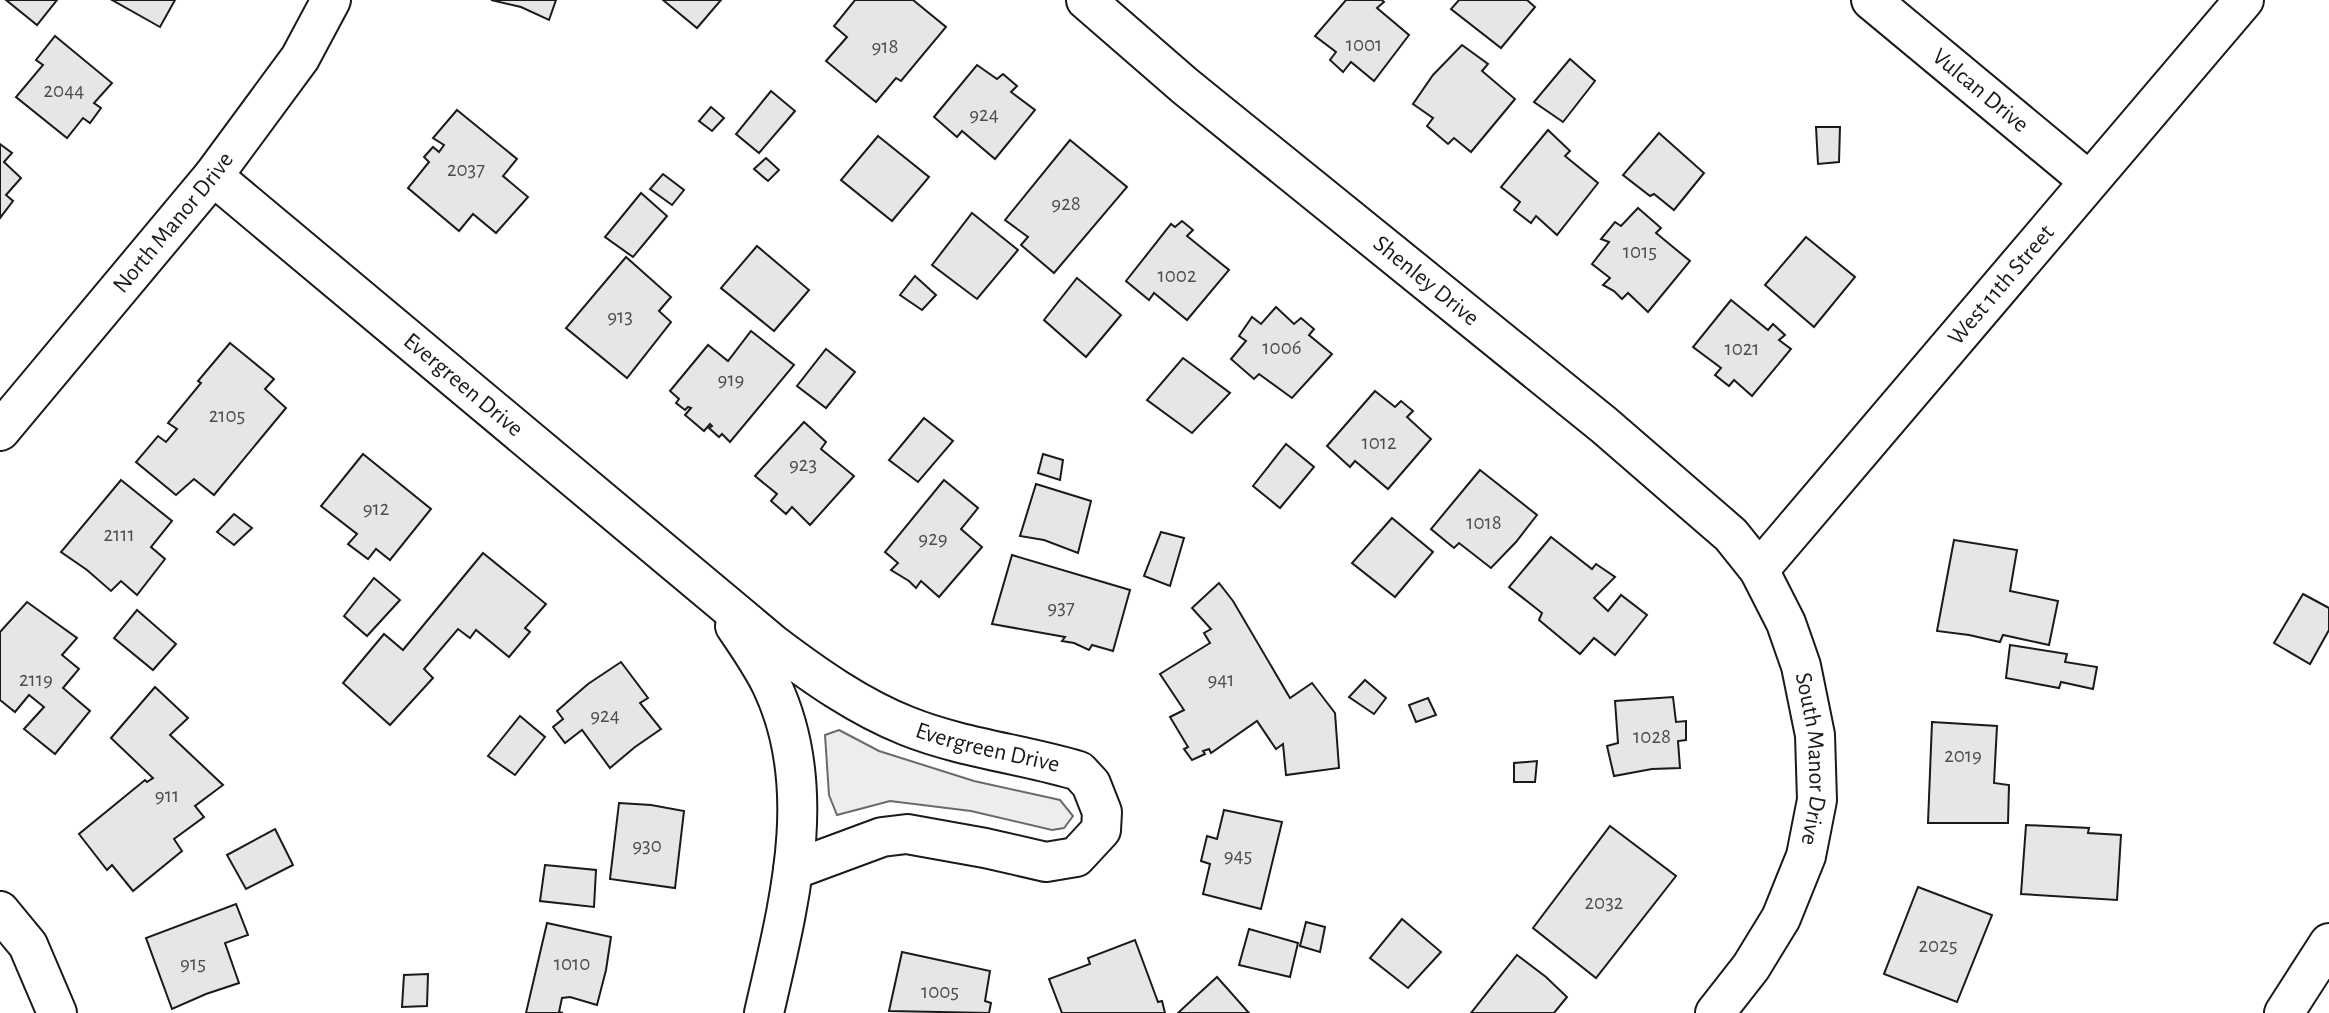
<svg xmlns="http://www.w3.org/2000/svg" width="2329" height="1013" font-family="'Alegreya Sans',sans-serif">
<style>
.built{fill:#ededed;stroke:#6a6a6a;stroke-width:2}
.building{fill:#e6e6e6;stroke:#1a1a1a;stroke-width:2}
.lines{fill:none;stroke-linecap:round;stroke-linejoin:round}
.minor-casing{stroke:#1a1a1a;stroke-width:42}
.major-casing{stroke:#1a1a1a;stroke-width:42}
.minor{stroke:#fff;stroke-width:38}
.major{stroke:#fff;stroke-width:38}
.labels{text-anchor:middle;dominant-baseline:central;stroke-width:5;stroke-linejoin:round;paint-order:stroke}
.number-label{font-size:21px;fill:#4d4d4d}
.street-label{font-size:24px;fill:#1a1a1a;stroke:#fff}
</style>
<rect width="100%" height="100%" fill="#fff"/>
<polygon class="built" points="839,730 879,751 974,781 1060,800 1073,816 1064,828 1052,830 971,811 890,801 837,815 829,795 825,735"/>
<g class="building">
<polygon points="6,0 57,0 37,25"/>
<polygon points="112,0 175,0 160,27"/>
<polygon points="491,0 556,0 549,20 521,7"/>
<polygon points="663,0 721,0 697,28"/>
<polygon points="855,0 913,0 946,27 901,81 896,78 876,102 826,61 847,37 834,26"/>
<polygon points="1346,0 1382,0 1384,2 1377,8 1409,35 1374,81 1351,62 1343,72 1330,60 1336,52 1315,36"/>
<polygon points="1459,0 1527,0 1535,7 1501,48 1451,9"/>
<polygon points="55,36 112,83 94,103 101,108 90,123 83,118 67,138 16,97 43,65 36,60"/>
<polygon points="1462,45 1488,64 1482,71 1515,99 1471,152 1454,138 1448,144 1427,126 1433,118 1413,104 1433,75"/>
<polygon points="1570,59 1595,81 1563,122 1534,102"/>
<polygon points="977,65 997,79 1003,74 1017,86 1011,92 1035,110 995,159 962,131 957,137 934,117"/>
<polygon points="771,91 795,111 759,153 736,134"/>
<polygon points="711,107 724,118 712,131 699,121"/>
<polygon points="457,110 517,159 503,176 528,197 496,233 473,214 459,231 408,188 429,162 424,157 433,147 439,152 444,145 433,138"/>
<polygon points="1816,127 1840,127 1839,162 1818,164"/>
<polygon points="1548,130 1570,151 1565,156 1598,183 1557,235 1536,216 1531,223 1514,210 1520,202 1501,187"/>
<polygon points="1659,133 1704,173 1674,210 1654,194 1650,196 1623,175"/>
<polygon points="878,136 929,177 892,221 841,180"/>
<polygon points="1070,140 1127,187 1054,273 1021,245 1028,237 1005,220"/>
<polygon points="0,144 12,153 4,162 21,178 6,195 13,201 0,218"/>
<polygon points="766,158 779,170 768,181 754,169"/>
<polygon points="663,174 684,190 672,205 650,189"/>
<polygon points="641,193 667,216 633,257 605,237"/>
<polygon points="1638,208 1661,228 1656,233 1690,261 1648,312 1628,293 1622,299 1614,291 1603,285 1610,278 1592,264 1609,242 1601,239 1615,222 1621,226"/>
<polygon points="972,213 1018,250 977,299 932,265"/>
<polygon points="1182,221 1193,230 1187,236 1229,270 1187,320 1154,293 1149,300 1126,281 1171,224 1175,227"/>
<polygon points="1806,237 1855,277 1814,327 1765,285"/>
<polygon points="757,246 809,290 774,331 721,288"/>
<polygon points="626,257 671,297 659,311 671,322 627,378 566,328"/>
<polygon points="915,276 936,295 922,310 900,295"/>
<polygon points="1077,278 1121,315 1086,357 1044,320"/>
<polygon points="1731,300 1768,330 1773,324 1785,335 1779,340 1791,349 1752,396 1734,380 1729,386 1715,375 1721,368 1693,347"/>
<polygon points="1276,307 1294,324 1301,318 1314,329 1309,335 1332,354 1292,398 1259,374 1254,379 1231,359 1246,341 1239,336 1252,317 1261,324"/>
<polygon points="751,331 794,365 730,442 722,434 719,437 709,428 712,426 710,424 704,431 685,415 691,408 688,407 685,410 676,403 679,399 670,391 708,345 728,361"/>
<polygon points="230,343 274,379 265,389 286,408 214,495 194,479 176,495 136,462 158,436 166,442 177,429 168,423 201,383 198,381"/>
<polygon points="826,349 855,372 826,408 797,386"/>
<polygon points="1183,358 1230,393 1192,433 1147,400"/>
<polygon points="1375,391 1395,407 1401,401 1413,411 1407,417 1431,439 1388,489 1355,461 1350,467 1327,446"/>
<polygon points="924,418 953,441 918,482 889,460"/>
<polygon points="804,422 826,442 821,449 854,476 810,525 792,507 786,514 771,501 777,494 755,476"/>
<polygon points="1286,444 1314,467 1280,508 1253,486"/>
<polygon points="363,454 431,509 390,560 376,549 368,559 348,544 357,534 321,506"/>
<polygon points="1043,454 1063,460 1060,480 1038,473"/>
<polygon points="1480,470 1537,515 1516,542 1491,568 1459,543 1454,548 1431,529"/>
<polygon points="121,480 172,521 151,547 165,559 137,595 121,581 111,591 87,570 61,552"/>
<polygon points="944,480 978,508 961,529 982,547 939,597 921,581 916,588 909,581 891,570 898,563 885,552"/>
<polygon points="1036,484 1091,501 1078,553 1044,540 1020,536"/>
<polygon points="234,514 252,528 234,545 217,532"/>
<polygon points="1392,518 1433,552 1395,597 1352,563"/>
<polygon points="1161,532 1184,538 1170,586 1144,576"/>
<polygon points="1551,537 1592,569 1596,564 1615,577 1594,598 1608,611 1621,595 1647,615 1615,655 1594,638 1580,654 1539,620 1542,613 1509,587"/>
<polygon points="1954,540 2017,550 2010,591 2058,601 2049,645 2003,635 2000,642 1969,635 1937,631"/>
<polygon points="483,553 546,604 525,628 530,632 509,657 476,630 470,638 458,629 424,669 433,678 390,725 343,683 384,634 403,650"/>
<polygon points="1012,555 1130,590 1113,651 1092,645 1089,650 1074,643 1062,641 1065,637 992,624"/>
<polygon points="374,578 400,600 367,636 344,616"/>
<polygon points="1219,583 1233,601 1290,698 1312,683 1335,713 1339,768 1286,775 1283,744 1276,749 1257,721 1211,753 1209,749 1203,751 1205,754 1192,760 1184,749 1188,747 1170,717 1184,710 1160,674 1210,643 1204,633 1211,629 1192,608"/>
<polygon points="2303,594 2329,608 2329,630 2310,664 2274,643"/>
<polygon points="27,602 77,638 62,655 79,669 63,688 90,711 55,754 24,729 44,707 29,695 15,712 0,700 0,632"/>
<polygon points="137,610 176,644 153,670 114,638"/>
<polygon points="2010,645 2067,654 2065,662 2097,667 2093,689 2061,682 2059,688 2006,678"/>
<polygon points="621,662 648,698 640,703 661,729 635,747 610,768 582,730 565,743 553,727 563,719 557,711 588,684"/>
<polygon points="1365,680 1386,698 1374,714 1349,697"/>
<polygon points="155,687 188,718 170,735 223,785 195,806 204,817 174,839 182,851 133,891 112,865 107,870 79,834 145,780 147,782 153,778 111,738"/>
<polygon points="1673,697 1676,722 1686,721 1686,740 1678,741 1680,768 1652,769 1614,776 1607,746 1618,743 1615,701"/>
<polygon points="1428,698 1436,715 1416,722 1409,705"/>
<polygon points="520,716 545,737 515,775 488,756"/>
<polygon points="1932,722 1997,726 1994,783 2009,785 2008,823 1928,823"/>
<polygon points="1537,761 1535,782 1514,782 1514,763"/>
<polygon points="619,803 651,805 684,811 675,888 610,879"/>
<polygon points="1224,810 1282,822 1261,909 1203,894 1210,864 1201,861 1207,836 1217,839"/>
<polygon points="2026,825 2089,828 2088,833 2121,835 2117,900 2021,894"/>
<polygon points="1610,826 1676,876 1596,978 1533,928"/>
<polygon points="275,829 293,865 246,889 227,855"/>
<polygon points="545,865 596,870 594,907 540,901"/>
<polygon points="1918,887 1992,915 1957,1002 1884,974"/>
<polygon points="236,904 248,935 225,943 239,983 206,994 172,1009 146,938"/>
<polygon points="1402,919 1441,952 1408,988 1370,958"/>
<polygon points="1306,922 1325,927 1320,952 1300,946"/>
<polygon points="547,923 611,937 606,970 597,1005 570,997 562,998 559,1012 563,1013 526,1013"/>
<polygon points="1249,929 1298,943 1290,977 1239,965"/>
<polygon points="1135,940 1158,1002 1162,1001 1165,1013 1062,1013 1049,979 1090,964 1088,958"/>
<polygon points="902,952 990,971 985,1001 991,1003 989,1013 889,1011"/>
<polygon points="1517,955 1546,977 1567,997 1554,1013 1471,1013"/>
<polygon points="428,974 427,1006 402,1007 404,975"/>
<polygon points="1217,977 1249,1013 1178,1013 1194,998"/>
</g>
<g class="lines">
<defs>
<g id="minor">
<path id="s1" d="M1086 0 1185 86 1604 425 1731 535 1759 570 1786 623 1801 666 1815 735 1817 800 1806 856 1781 918 1751 967 1715 1013"/>
<path id="s2" d="M1871 0 2089 181"/>
<path id="s3" d="M213 176 774 645C815 676 859 707 907 726 962 748 1022 754 1079 771L1091 784 1102 812 1101 830 1076 857 1046 862 985 848 907 834 882 837 793 870"/>
<path id="s4" d="M0 431 213 176 300 58 331 0"/>
<path id="s5" d="M1759 570 2244 0"/>
<path d="M735 626C748 645 762 665 772 686 821 790 788 907 764 1013"/>
<polyline points="0,911 28,945 57,1013"/>
</g>
<polyline id="major" points="2284,1013 2329,943"/>
</defs>
<use href="#minor" class="minor-casing"/>
<use href="#major" class="major-casing"/>
<use href="#minor" class="minor"/>
<use href="#major" class="major"/>
</g>
<g class="labels">
<g class="number-label">
<text x="1364" y="44">1001</text>
<text x="885" y="46">918</text>
<text x="64" y="90">2044</text>
<text x="984" y="114">924</text>
<text x="466" y="169">2037</text>
<text x="1066" y="203">928</text>
<text x="1640" y="251">1015</text>
<text x="1177" y="275">1002</text>
<text x="620" y="316">913</text>
<text x="1282" y="347">1006</text>
<text x="1742" y="348">1021</text>
<text x="731" y="379">919</text>
<text x="227" y="415">2105</text>
<text x="1379" y="442">1012</text>
<text x="803" y="464">923</text>
<text x="376" y="508">912</text>
<text x="1484" y="522">1018</text>
<text x="119" y="534">2111</text>
<text x="933" y="538">929</text>
<text x="1061" y="607">937</text>
<text x="36" y="679">2119</text>
<text x="1221" y="679">941</text>
<text x="605" y="715">924</text>
<text x="1652" y="736">1028</text>
<text x="1963" y="755">2019</text>
<text x="167" y="795">911</text>
<text x="647" y="845">930</text>
<text x="1238" y="855">945</text>
<text x="1604" y="902">2032</text>
<text x="1938" y="945">2025</text>
<text x="193" y="963">915</text>
<text x="572" y="963">1010</text>
<text x="940" y="991">1005</text>
</g>
<g class="street-label">
<text stroke="none"><textPath href="#s2" startOffset="142">Vulcan Drive</textPath></text>
<text stroke="none"><textPath href="#s4" startOffset="271">North Manor Drive</textPath></text>
<text stroke="none"><textPath href="#s1" startOffset="441">Shenley Drive</textPath></text>
<text stroke="none"><textPath href="#s5" startOffset="374">West 11th Street</textPath></text>
<text stroke="none"><textPath href="#s3" startOffset="326">Evergreen Drive</textPath></text>
<text stroke="none"><textPath href="#s3" startOffset="971">Evergreen Drive</textPath></text>
<text stroke="none"><textPath href="#s1" startOffset="1082">South Manor Drive</textPath></text>
</g>
</g>
</svg>
